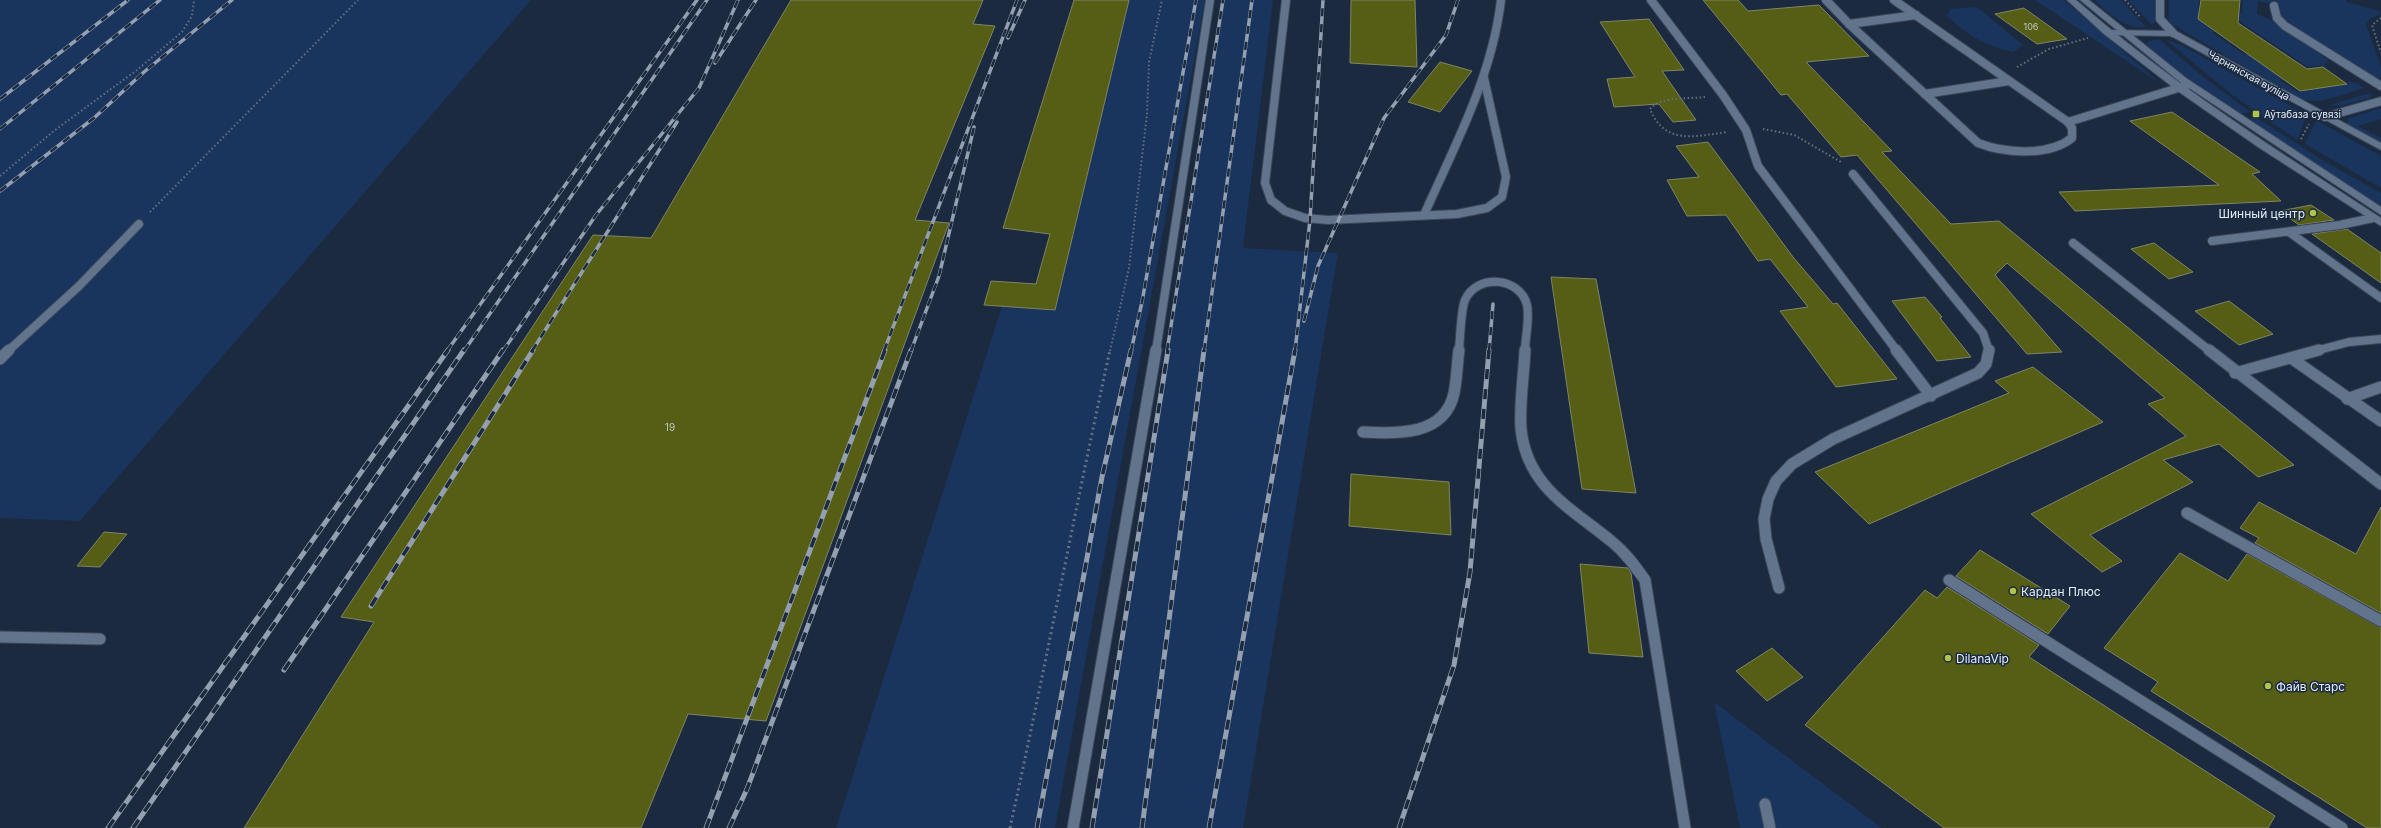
<svg xmlns="http://www.w3.org/2000/svg" width="2381" height="828" font-family="Inter,sans-serif">
<style>
.green{fill:#19345d}
.building{fill:#555e14;stroke:#7f8466}
.lines{fill:none;stroke-linecap:round;stroke-linejoin:round}
.lane-far1-casing{stroke:#3a4758;stroke-width:10}
.lane-casing{stroke:#3a4758;stroke-width:13}
.street-casing{stroke:#3a4758;stroke-width:2}
.secondary-casing{stroke:#3a4758;stroke-width:2}
.path-far1{stroke:#647284;stroke-width:2;stroke-dasharray:1.5 2.5;stroke-linecap:butt}
.path{stroke:#647284;stroke-width:3;stroke-dasharray:2 3.5;stroke-linecap:butt}
.lane-far1{stroke:#62738c;stroke-width:8}
.lane{stroke:#62738c;stroke-width:11}
.street{fill:#62738c;fill-rule:evenodd}
.secondary{fill:#62738c;fill-rule:evenodd}
.rail-far1-casing{stroke:#949fb0;stroke-width:3.5}
.rail-casing{stroke:#949fb0;stroke-width:5}
.rail-far1{stroke:#1b2a3f;stroke-width:2.5;stroke-dasharray:8;stroke-linecap:butt}
.rail{stroke:#1b2a3f;stroke-width:3.5;stroke-dasharray:10;stroke-linecap:butt}
.poi-dot{fill:#b2c34c;stroke:#1b2a3f;stroke-width:1.5}
.labels{text-anchor:middle;dominant-baseline:central;stroke-width:3;stroke-linejoin:round;paint-order:stroke}
.far-number-label{font-size:9px;fill:#c0c9c1}
.far-street-label{font-size:10px;fill:#e3edfb;stroke:#1b2a3f}
.far-poi-label{font-size:10px;fill:#e3edfb;stroke:#1b2a3f;text-anchor:start}
.number-label{font-size:10px;fill:#c0c9c1}
.poi-label{font-size:12px;fill:#e3edfb;stroke:#1b2a3f;text-anchor:start}
</style>
<rect width="100%" height="100%" fill="#1b2a3f"/>
<g class="green">
<polygon points="0,0 531,0 80,521 0,518"/>
<polygon points="1129,0 1205,0 1055,828 836,828 1002,306 1055,310"/>
<polygon points="1223,0 1273,0 1243,248 1338,253 1243,828 1092,828"/>
<polygon points="2035,0 2064,0 2161,84"/>
<path d="M2094 0H2121L2146 27C2125 30 2109 13 2094 0Z"/>
<polygon points="2128,0 2157,0 2155,22 2152,25"/>
<path d="M2169 0H2199L2198 11 2213 15 2219 22 2204 24 2215 32 2213 33 2244 54H2251L2256 60 2283 79 2279 80 2298 92 2349 84 2346 82C2354 81 2358 84 2364 88 2341 95 2318 107 2295 97L2172 24 2169 21Z"/>
<polygon points="2243,0 2346,0 2347,2 2380,11 2381,14 2370,19 2366,24 2381,67 2381,78 2375,78 2290,26 2281,18 2279,6 2258,1 2257,14 2271,20 2328,60 2325,65 2308,67 2242,23 2237,16 2238,13 2242,13"/>
<path d="M1977 7 2023 45 2013 52C1986 46 1967 35 1947 16L1950 9Z"/>
<polygon points="2159,39 2201,75 2250,112 2241,114 2176,70 2150,49 2147,44 2149,41"/>
<polygon points="2165,39 2183,46 2307,115 2297,140 2231,94"/>
<polygon points="2370,93 2372,96 2369,98 2340,106 2329,105"/>
<polygon points="2381,108 2381,119 2358,126 2381,138 2381,144 2347,124 2349,118"/>
<polygon points="2256,117 2322,160 2381,193 2381,207 2249,119"/>
<polygon points="2316,120 2381,156 2381,188 2305,144"/>
<polygon points="1714,702 1882,828 1740,828"/>
</g>
<g class="building">
<polygon points="791,0 983,0 973,24 995,26 915,220 949,223 766,721 688,714 641,828 244,828 374,622 341,617 593,235 651,238"/>
<polygon points="1074,0 1129,0 1055,310 984,305 991,281 1036,284 1050,234 1003,228"/>
<polygon points="1351,0 1415,0 1417,67 1350,63"/>
<polygon points="1703,0 1738,0 1748,11 1819,5 1869,56 1806,62 1892,151 1882,152 1951,224 1999,221 2294,465 2258,477 2219,444 2163,460 2193,482 2090,535 2122,561 2102,572 2031,514 2186,436 2148,404 2165,398 2007,263 1995,275 2062,352 2027,354 1857,155 1841,157 1787,94 1781,95"/>
<polygon points="2201,0 2240,0 2238,23 2307,69 2323,67 2347,84 2300,91 2198,19"/>
<polygon points="2024,8 2067,39 2037,44 1995,14"/>
<polygon points="1649,19 1684,70 1662,71 1696,120 1673,122 1659,104 1614,107 1607,79 1635,77 1600,22"/>
<polygon points="1440,62 1472,71 1440,112 1408,102"/>
<polygon points="2172,112 2260,172 2252,174 2281,201 2075,211 2059,192 2219,185 2130,121"/>
<polygon points="1708,142 1793,257 1833,304 1837,303 1897,379 1836,387 1780,311 1808,307 1770,259 1758,261 1726,215 1687,216 1667,180 1699,177 1676,146"/>
<polygon points="2311,205 2334,220 2299,225 2280,211"/>
<polygon points="2347,229 2381,253 2381,283 2312,234"/>
<polygon points="2154,243 2193,272 2169,279 2131,249"/>
<polygon points="1551,277 1596,279 1636,493 1582,489"/>
<polygon points="1925,297 1942,317 1940,318 1971,357 1937,361 1892,301"/>
<polygon points="2229,301 2273,334 2239,345 2195,311"/>
<polygon points="2033,367 2103,422 1869,524 1815,472 2009,393 1995,381"/>
<polygon points="1351,474 1449,482 1451,535 1349,526"/>
<polygon points="2259,502 2356,554 2381,507 2381,613 2255,543 2259,538 2240,528"/>
<polygon points="104,532 127,534 100,567 77,566"/>
<polygon points="1980,550 2070,606 2048,634 1956,576"/>
<polygon points="2180,553 2228,581 2247,554 2381,628 2381,828 2367,828 2151,691 2158,682 2104,648"/>
<polygon points="1580,564 1628,568 1631,573 1643,657 1589,653"/>
<polygon points="1947,587 2039,645 2029,657 2275,816 2268,828 1944,828 1805,725 1925,590 1937,598"/>
<polygon points="1772,648 1803,677 1767,701 1736,671"/>
</g>
<g class="lines">
<defs>
<g id="lane-far1">
<polyline points="1286,0 1265,183 1271,200 1285,211 1305,218 1328,220 1457,214 1487,208 1502,197 1506,177 1484,78"/>
<polyline points="1651,0 1723,95 1746,130 1758,166 1897,351"/>
<path d="M1826 0 1849 24 1978 143C2004 153 2048 157 2072 138V128L2068 122 1894 0"/>
<polyline points="2160,0 2160,19 2173,33"/>
<polyline points="2274,6 2277,18 2285,26 2381,86"/>
<polyline points="1849,24 1916,15"/>
<polyline points="1925,94 2009,81"/>
<polyline points="2325,117 2381,101"/>
<polyline points="2068,122 2188,85"/>
<polyline points="1853,174 1983,333 1989,351"/>
<path d="M1424 215C1455 145 1492 77 1501 0"/>
<polyline points="2289,232 2381,298"/>
<polyline points="2212,241 2340,225 2373,218"/>
<polyline points="2073,243 2210,351"/>
<polyline points="8,351 79,286 139,224"/>
<polyline points="1156,351 1210,0"/>
<path d="M1459 351C1460 339 1461 309 1465 300 1477 273 1520 277 1527 305 1530 319 1525 338 1525 351"/>
<polyline points="2315,351 2349,342 2381,339"/>
</g>
<g id="lane">
<path d="M1525 350C1524 375 1519 405 1521 429 1527 487 1571 508 1611 541 1625 552 1635 566 1645 580L1685 828"/>
<polyline points="1896,350 1931,396"/>
<polyline points="2209,350 2381,484"/>
<polyline points="2291,358 2381,421"/>
<polyline points="0,359 9,350"/>
<polyline points="2235,373 2319,350"/>
<polyline points="2347,399 2381,387"/>
<path d="M1363 432C1397 434 1445 436 1454 393 1457 379 1457 364 1459 350"/>
<polyline points="2187,513 2381,621"/>
<polyline points="1949,580 2342,828"/>
<polyline points="1779,588 1766,539 1764,519 1768,499 1776,481 1792,464 1833,439 1978,373 1986,364 1989,350"/>
<polyline points="0,637 100,639"/>
<polyline points="1765,804 1770,828"/>
<polyline points="1073,828 1156,350"/>
</g>
<polygon id="street" points="2108,30 2176,31 2381,143 2381,150 2171,36 2105,35 2104,33"/>
<g id="secondary">
<path d="M2067 0H2076C2171 83 2276 150 2381 218V226L2258 147 2179 92 2104 34Z"/>
<polygon points="2080,0 2089,0 2186,78 2381,207 2381,215 2180,82"/>
</g>
</defs>
<use href="#lane-far1" class="lane-far1-casing"/>
<use href="#lane" class="lane-casing"/>
<use href="#street" class="street-casing"/>
<use href="#secondary" class="secondary-casing"/>
<g class="path-far1">
<polyline points="2125,0 2141,18"/>
<polyline points="2381,18 2372,25 2381,53"/>
<polyline points="2017,67 2049,49 2088,38"/>
<path d="M1705 97C1690 99 1660 96 1650 109 1665 146 1696 136 1728 132"/>
<polyline points="1763,129 1794,135 1841,162"/>
<polyline points="2301,139 2309,124"/>
<polyline points="0,176 55,130 137,70 182,32 192,16 194,0"/>
<polyline points="150,212 358,0"/>
<polyline points="1110,351 1129,268 1147,114 1149,62 1162,0"/>
</g>
<path class="path" d="M1010 828C1045 669 1075 509 1110 350"/>
<use href="#lane-far1" class="lane-far1"/>
<use href="#lane" class="lane"/>
<use href="#street" class="street"/>
<use href="#secondary" class="secondary"/>
<defs>
<g id="rail-far1">
<polyline points="1008,38 1025,0"/>
<polyline points="715,63 756,0"/>
<polyline points="0,99 128,0"/>
<polyline points="0,129 160,0"/>
<polyline points="0,191 94,118 144,72 232,0"/>
<polyline points="1304,321 1318,266 1384,118 1446,35 1458,0"/>
<polyline points="447,351 697,0"/>
<polyline points="464,351 707,0"/>
<polyline points="503,351 596,215 699,88 738,0"/>
<polyline points="532,351 677,122"/>
<polyline points="884,351 1017,0"/>
<polyline points="911,351 939,276 974,127"/>
<polyline points="1131,351 1142,302 1196,0"/>
<polyline points="1167,351 1223,0"/>
<polyline points="1204,351 1252,0"/>
<polyline points="1295,351 1310,220 1323,0"/>
<polyline points="1489,351 1493,304"/>
</g>
<g id="rail">
<polyline points="371,606 533,350"/>
<polyline points="284,670 503,350"/>
<polyline points="108,828 448,350"/>
<polyline points="133,828 464,350"/>
<polyline points="706,828 885,350"/>
<polyline points="729,828 747,789 911,350"/>
<polyline points="1037,828 1102,477 1131,350"/>
<polyline points="1092,828 1168,350"/>
<polyline points="1142,828 1204,350"/>
<polyline points="1209,828 1295,350"/>
<polyline points="1399,828 1454,665 1470,572 1489,350"/>
</g>
</defs>
<use href="#rail-far1" class="rail-far1-casing"/>
<use href="#rail" class="rail-casing"/>
<use href="#rail-far1" class="rail-far1"/>
<use href="#rail" class="rail"/>
</g>
<g class="poi-dot">
<rect x="2252" y="110" width="8" height="8" rx="2"/>
<circle cx="2313" cy="213" r="4"/>
<circle cx="2013" cy="591" r="4"/>
<circle cx="1948" cy="658" r="4"/>
<circle cx="2268" cy="686" r="4"/>
</g>
<g class="labels">
<g class="far-number-label">
<text x="2031" y="26">106</text>
</g>
<g class="far-street-label">
<text transform="translate(2249 75) rotate(29)">Чарнянская вуліца</text>
</g>
<g class="far-poi-label">
<text x="2264" y="114">Аўтабаза сувязі</text>
</g>
<g class="number-label">
<text x="670" y="427">19</text>
</g>
<g class="poi-label">
<text x="2305" y="213" text-anchor="end">Шинный центр</text>
<text x="2021" y="591">Кардан Плюс</text>
<text x="1956" y="658">DilanaVip</text>
<text x="2276" y="686">Файв Старс</text>
</g>
</g>
</svg>
